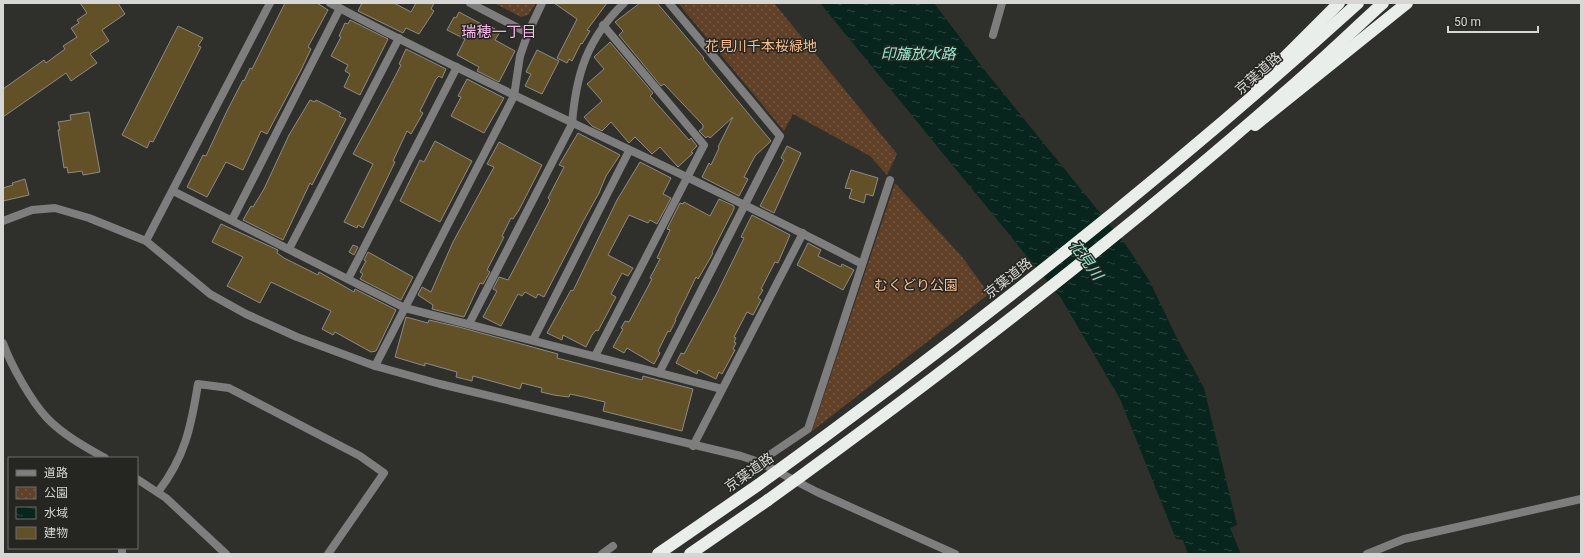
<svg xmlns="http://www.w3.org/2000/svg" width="1584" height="557" font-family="Roboto,'Noto Sans JP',sans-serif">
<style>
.park{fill:url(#park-dots)}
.water{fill:url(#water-ripples)}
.building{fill:#625126;stroke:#8c8b86}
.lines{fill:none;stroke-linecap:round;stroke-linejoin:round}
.minor{stroke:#7d7e7d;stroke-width:8}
.motorway{stroke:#eaeeea;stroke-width:12}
.motorway-bridge{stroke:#eaeeea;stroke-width:12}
.labels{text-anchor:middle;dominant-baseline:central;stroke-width:3;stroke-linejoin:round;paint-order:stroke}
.park-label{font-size:14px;fill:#fabe8d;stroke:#252622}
.street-label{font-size:14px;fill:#d6d7d4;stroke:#252622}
.neighbourhood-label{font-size:15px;fill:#fbbaed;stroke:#252622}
.water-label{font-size:15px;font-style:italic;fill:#8fe8ce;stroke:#252622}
</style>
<defs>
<pattern id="park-dots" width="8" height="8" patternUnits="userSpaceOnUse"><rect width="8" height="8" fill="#604128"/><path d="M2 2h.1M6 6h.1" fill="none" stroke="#765c46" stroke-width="1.8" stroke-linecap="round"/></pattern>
<pattern id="water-ripples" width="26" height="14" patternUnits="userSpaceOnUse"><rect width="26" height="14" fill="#07251d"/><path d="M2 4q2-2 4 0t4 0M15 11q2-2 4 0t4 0" fill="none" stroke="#2a443d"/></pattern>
</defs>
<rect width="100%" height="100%" fill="#2f302c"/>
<g class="park">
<polygon points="494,3 536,3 528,15 521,17"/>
<polygon points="678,3 774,3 897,154 887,175 870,156 793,114 784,131"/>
<polygon points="895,183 962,257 989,294 812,431"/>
</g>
<polygon class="water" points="820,3 934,3 986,72 1126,245 1149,280 1177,338 1204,388 1237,525 1230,528 1241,554 1188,554 1183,540 1176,539 1120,399 1061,298"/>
<g class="building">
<polygon points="80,3 118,3 125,14 102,30 109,41 90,54 97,63 71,81 66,73 3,117 3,89 44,60 46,63 65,49 63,46 77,37 71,28 79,23 77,20 87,13"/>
<polygon points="285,3 317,3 328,10 308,47 311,49 301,70 267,134 261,131 243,170 226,162 207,197 187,187 203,155 206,156 227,111 243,80 244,81 250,68 252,69"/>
<polygon points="362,3 394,3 411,12 416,3 434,3 431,9 434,11 419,34 406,28 403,33 358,11"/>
<polygon points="554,3 607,3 587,30 590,31 582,44 581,43 572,61 569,59 567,63 557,58 577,19"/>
<polygon points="640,3 657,3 704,58 703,59 771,141 755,156 744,177 748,179 739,196 702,177 709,163 711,165 719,148 718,147 733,117 710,138 708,136 706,138 699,131 703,128 703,125 664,84 661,86 619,35 623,31 615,22"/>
<polygon points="459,12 487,27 488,25 500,32 495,40 515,51 499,82 477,71 479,67 457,55 465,39 447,30 454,17 456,18"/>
<polygon points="350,20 388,39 360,95 344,87 350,74 345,71 348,65 331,56 341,37 339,36 345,23 348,24"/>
<polygon points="178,26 203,38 198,46 201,47 153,142 150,141 147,148 122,135"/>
<polygon points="610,42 653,93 650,96 689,140 691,138 697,146 691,152 693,153 678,167 660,147 652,154 635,137 629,143 611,122 602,131 592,126 584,117 602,101 587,84 604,69 594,57"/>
<polygon points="406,49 446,69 442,78 439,76 436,79 420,111 423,113 411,134 407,131 393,161 395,162 363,228 358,225 357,228 344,222 373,164 353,154 388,90 401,65 399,64"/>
<polygon points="537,50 559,61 542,94 525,86 531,74 526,72"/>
<polygon points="467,79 504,98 484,133 451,116 461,97 458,96"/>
<polygon points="310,100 315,102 316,100 326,105 341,113 339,116 346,119 312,185 310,183 283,240 243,220 251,206 253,207 264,189 289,135"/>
<polygon points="89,112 100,172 83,175 82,171 68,173 67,167 64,168 62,155 58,130 60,130 58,122 71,120 70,115"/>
<polygon points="578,133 620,155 606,176 599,193 584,220 544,297 538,294 536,298 525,292 522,296 518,294 501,326 483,317 497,291 493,289 499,277 508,280 516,265 550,200 548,198 564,167 559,165"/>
<polygon points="435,141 472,161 440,222 400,201 420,160 424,162"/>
<polygon points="499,142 542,165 519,210 513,219 511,218 502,236 504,237 487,270 490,272 483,284 480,283 464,317 432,309 433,305 418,295 422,287 431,292 453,242 494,167 487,164"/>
<polygon points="787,146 801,153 774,213 760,206 784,160 781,158"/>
<polygon points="640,162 671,178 663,194 671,198 657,224 650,220 648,223 629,215 608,255 633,268 628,276 622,273 611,294 616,297 598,331 596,330 592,335 586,347 563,335 562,340 547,333 571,290 573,291 617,200"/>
<polygon points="851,170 878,178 873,196 866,194 864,203 849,198 852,189 845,188"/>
<polygon points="25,179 29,195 3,201 3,188 13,185 12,183"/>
<polygon points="719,199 734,206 734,209 712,252 713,253 708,262 698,279 696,277 685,300 675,320 676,320 670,332 668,331 658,351 660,353 654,364 627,348 624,353 613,347 623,329 621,328 625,321 629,322 652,279 650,278 660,259 657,258 670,230 667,229 680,203 683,204 684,202 710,216"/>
<polygon points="752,215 790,235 778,263 775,262 761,289 763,290 758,298 761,300 753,315 747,312 734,337 736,338 734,342 736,343 733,349 735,350 722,374 719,372 716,379 698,370 697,374 676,363 681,353 684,354 716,295 744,238 741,237"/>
<polygon points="221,224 278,250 277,253 284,258 318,275 319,272 354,292 355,289 396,310 376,351 371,352 335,332 333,335 322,329 331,311 271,282 260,303 227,286 243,257 212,242"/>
<polygon points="808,243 821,250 818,256 841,267 842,264 854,270 843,290 797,265"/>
<polygon points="353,245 358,247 354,255 349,252"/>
<polygon points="368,252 413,277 401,300 360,279 363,274 360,272 366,261 364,260"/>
<polygon points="406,317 428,323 429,320 459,327 558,354 557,358 642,380 643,376 693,389 682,431 603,411 605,402 584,397 570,394 569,397 554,395 541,392 542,388 522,383 520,389 473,376 472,381 456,377 457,372 425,363 425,366 395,357"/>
</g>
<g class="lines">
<g class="minor">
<path d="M330 3C505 96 687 172 862 264"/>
<polyline points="470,3 528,33"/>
<polyline points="993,35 1002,3"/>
<polyline points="173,191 405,308 722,389"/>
<polyline points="232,220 340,8"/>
<polyline points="3,221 32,210 55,208 89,218 146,241 210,294 246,314 297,337 375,366 440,384 741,456 759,462 817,492 955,554"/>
<polyline points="146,241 270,3"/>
<polyline points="289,249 399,38"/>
<polyline points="348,279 457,67"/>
<path d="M469 324 572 124C576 74 587 39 624 3"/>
<polyline points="533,340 629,151"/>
<path d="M3 343C11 365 31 401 47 418 62 434 85 447 105 458"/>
<polyline points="595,356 704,145 603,25"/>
<polyline points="375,366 514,96 520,56 528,33 542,3"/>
<polyline points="659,373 780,136 669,3"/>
<polyline points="693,446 803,233"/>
<polyline points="759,462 808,429 890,180"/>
<polyline points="137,479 166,498 226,554"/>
<path d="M158 492C185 457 191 427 198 384L229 388 360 456 384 473 328 554"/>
<polyline points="122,548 122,554"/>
<polyline points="602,554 613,546"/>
<polyline points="1367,554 1404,539 1581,499"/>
</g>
<g class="motorway">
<polyline points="1256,86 1339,3"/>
<polyline points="1255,125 1407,3"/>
<polyline points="658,554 758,485"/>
<polyline points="690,554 768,500"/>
</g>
<g class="motorway-bridge">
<path d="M758 485C966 335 1168 175 1358 3"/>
<path d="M768 500C945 372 1119 238 1283 94 1317 65 1350 33 1383 3"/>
</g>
</g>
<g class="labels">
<g class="park-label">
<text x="761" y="46">花見川千本桜緑地</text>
<text x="916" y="285">むくどり公園</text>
</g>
<g class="street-label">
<text transform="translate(1258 73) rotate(-41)">京葉道路</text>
<text transform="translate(1008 278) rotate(-38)">京葉道路</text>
<text transform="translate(749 472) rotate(-35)">京葉道路</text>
</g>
<g class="neighbourhood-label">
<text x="499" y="32">瑞穂一丁目</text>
</g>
<g class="water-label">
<text x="918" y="54">印旛放水路</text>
<text transform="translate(1086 260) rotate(54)">花見川</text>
</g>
</g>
<rect width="1584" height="557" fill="none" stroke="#d6d7d4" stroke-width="8"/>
<rect x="8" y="457" width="130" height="92" fill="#252622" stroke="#6c6d69"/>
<rect x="16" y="470" width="20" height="6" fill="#7d7e7d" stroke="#6c6d69"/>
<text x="44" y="477" font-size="12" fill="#d6d7d4">道路</text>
<rect x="16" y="487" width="20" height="12" fill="url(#park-dots)" stroke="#6c6d69"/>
<text x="44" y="497" font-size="12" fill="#d6d7d4">公園</text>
<rect x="16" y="507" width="20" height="12" fill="url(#water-ripples)" stroke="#6c6d69"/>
<text x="44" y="517" font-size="12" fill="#d6d7d4">水域</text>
<rect x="16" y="527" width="20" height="12" fill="#625126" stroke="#6c6d69"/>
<text x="44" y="537" font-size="12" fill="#d6d7d4">建物</text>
<path d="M1448 26v6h90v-6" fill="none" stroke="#d6d7d4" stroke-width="2"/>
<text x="1454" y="26" font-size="12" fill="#d6d7d4" stroke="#252622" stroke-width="3" paint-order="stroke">50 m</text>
</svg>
